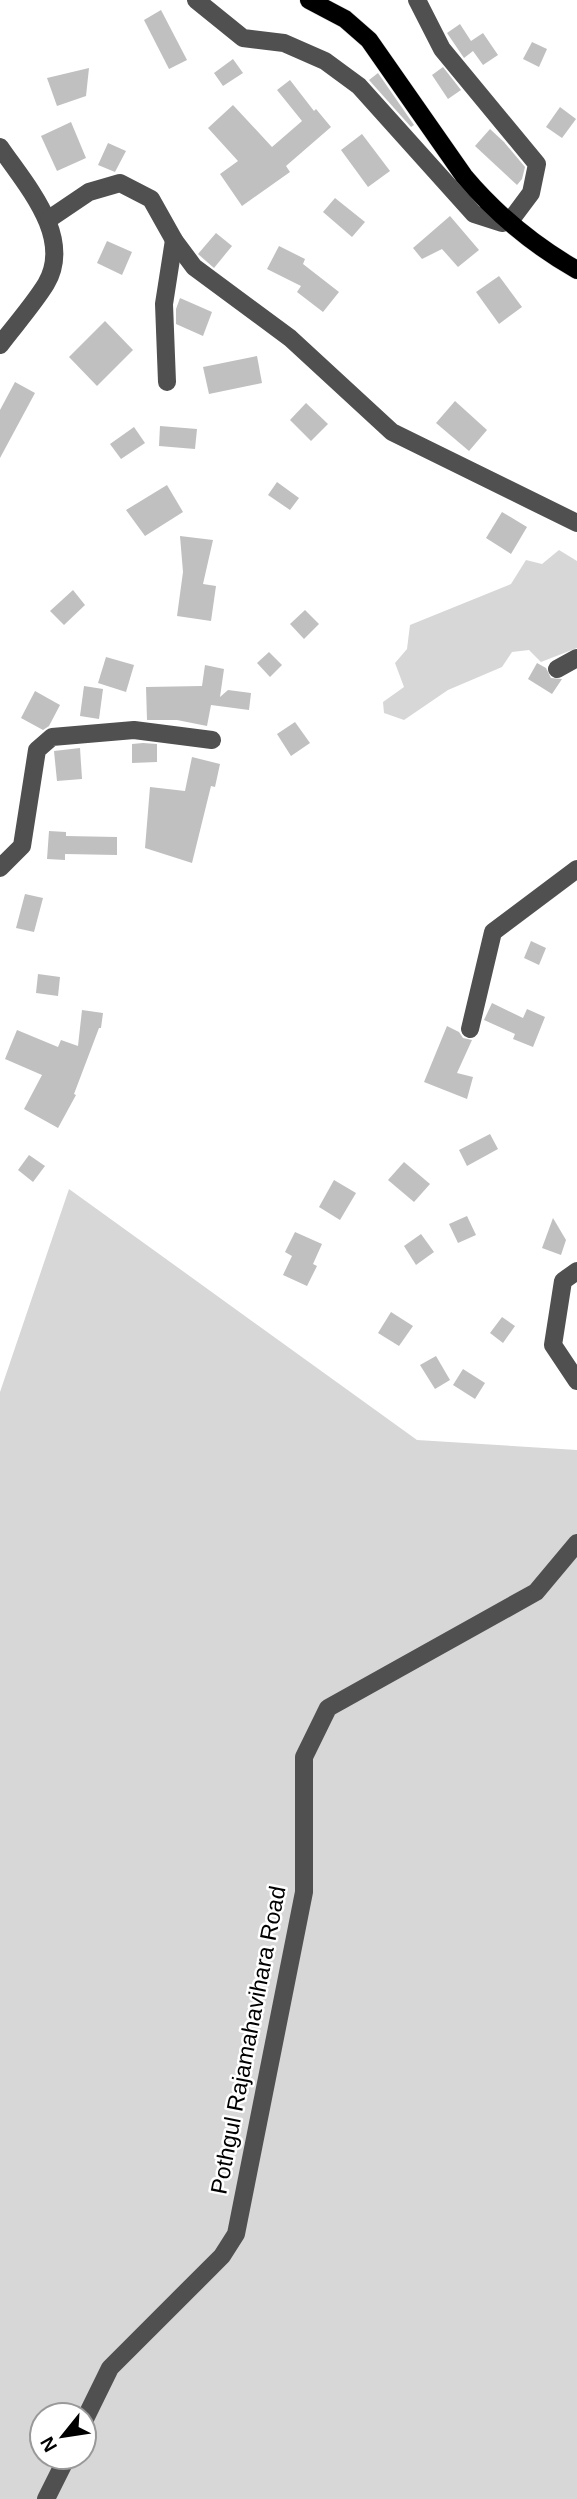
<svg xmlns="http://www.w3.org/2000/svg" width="577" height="2499" font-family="Arial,sans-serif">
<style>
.green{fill:#d7d7d7;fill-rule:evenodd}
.building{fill:#c0c0c0}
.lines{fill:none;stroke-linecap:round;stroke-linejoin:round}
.major-casing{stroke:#dbdbdb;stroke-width:19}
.minor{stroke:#505050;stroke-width:18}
.major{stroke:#000;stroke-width:18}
.labels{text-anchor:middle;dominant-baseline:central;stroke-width:5;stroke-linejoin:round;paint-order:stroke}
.street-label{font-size:23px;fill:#000;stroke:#fff}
</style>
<rect width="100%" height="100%" fill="#fff"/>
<g class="green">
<polygon points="559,550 577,561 577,648 541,662 529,650 512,652 502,667 448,690 404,720 384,713 383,702 404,687 395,663 407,649 410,625 511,584 526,560 542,564"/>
<path d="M69 1189 417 1440 577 1450V2499H0V1392ZM42 2415H84V2457H42Z"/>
</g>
<g class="building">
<polygon points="161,10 187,60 169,69 144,20"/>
<polygon points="460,24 471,41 483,33 498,55 483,65 473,51 464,58 447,33"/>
<polygon points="532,42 547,49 539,67 523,59"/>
<polygon points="233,59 243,73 223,86 214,73"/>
<polygon points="443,67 461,90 448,99 432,75"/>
<polygon points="89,68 86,96 57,106 47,78"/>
<polygon points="378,73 414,125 411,127 369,80"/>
<polygon points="290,80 314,111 316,109 331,127 286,166 290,172 242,206 220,174 238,161 208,128 233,105 272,147 302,121 277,90"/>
<polygon points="560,107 576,119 562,138 546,127"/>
<polygon points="71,122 86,158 57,171 41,136"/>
<polygon points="490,129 504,142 525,167 522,179 517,185 475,146"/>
<polygon points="362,134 390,171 368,187 341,150"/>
<polygon points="108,143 126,151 115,172 98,165"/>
<polygon points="335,198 365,222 352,237 323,212"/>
<polygon points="450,216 479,250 458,267 442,249 422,259 413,248"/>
<polygon points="216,233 232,246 214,268 198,254"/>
<polygon points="107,241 132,252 122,275 97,263"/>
<polygon points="279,246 305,259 303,264 339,292 323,312 297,292 301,286 267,269"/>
<polygon points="499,276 522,307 499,324 476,292"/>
<polygon points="180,298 212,312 203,336 176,324 176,309"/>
<polygon points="105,321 133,350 97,386 69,357"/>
<polygon points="257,356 262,383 209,394 203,367"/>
<polygon points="15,382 35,393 0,458 0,410"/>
<polygon points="455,401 487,430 469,451 436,423"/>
<polygon points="306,403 328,424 311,441 290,420"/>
<polygon points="160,426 197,429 195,449 159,446"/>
<polygon points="134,427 145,443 121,459 110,444"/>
<polygon points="277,482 299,498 290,510 268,495"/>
<polygon points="167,485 183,512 145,536 126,510"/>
<polygon points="502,512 527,527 511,554 486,538"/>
<polygon points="180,536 213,540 203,584 216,586 211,621 177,616 183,572"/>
<polygon points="73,590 85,605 64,625 50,611"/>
<polygon points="305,610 319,624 304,639 290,624"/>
<polygon points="269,652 282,665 270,677 257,663"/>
<polygon points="106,657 134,665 126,692 98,683"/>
<polygon points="537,663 546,668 551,678 562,679 552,694 528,679"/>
<polygon points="205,665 224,669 220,697 228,690 251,693 249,710 211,705 207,726 177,720 147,720 146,687 202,686"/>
<polygon points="84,686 103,689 99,719 80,716"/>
<polygon points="35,691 60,705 49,726 43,730 21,718"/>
<polygon points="295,722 310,743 291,756 277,734"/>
<polygon points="143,743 157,744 157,762 132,763 132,744"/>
<polygon points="80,748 82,779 57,781 54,751"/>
<polygon points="192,757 220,764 215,787 211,786 192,863 145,848 150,787 185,791"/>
<polygon points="49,831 66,832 66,836 117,837 117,855 65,854 65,860 47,859"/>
<polygon points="25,894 43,898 34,932 16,928"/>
<polygon points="531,941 546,948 539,965 524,958"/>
<polygon points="38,974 60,977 58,996 36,993"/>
<polygon points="492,1003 523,1018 527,1009 545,1017 533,1047 513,1039 515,1034 484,1020"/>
<polygon points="82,1010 103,1013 101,1028 99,1028 74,1094 76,1095 58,1128 24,1109 42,1075 5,1059 17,1030 58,1047 61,1040 78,1046"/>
<polygon points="447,1026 459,1032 463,1038 472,1040 457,1073 473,1077 467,1099 424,1082"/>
<polygon points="490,1134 498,1149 467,1166 459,1150"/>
<polygon points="29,1155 45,1166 33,1182 18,1170"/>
<polygon points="404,1162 430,1184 414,1202 388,1180"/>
<polygon points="334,1180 356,1193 340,1220 319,1207"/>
<polygon points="467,1216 476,1235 458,1243 449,1224"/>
<polygon points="553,1218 566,1240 561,1255 542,1248"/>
<polygon points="295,1232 322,1244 313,1264 317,1266 307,1286 283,1275 292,1256 285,1252"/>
<polygon points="421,1234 434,1252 416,1265 404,1246"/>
<polygon points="391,1312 413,1326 399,1346 378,1333"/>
<polygon points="502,1317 515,1326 503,1343 490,1333"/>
<polygon points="436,1356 450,1380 435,1389 420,1365"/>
<polygon points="463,1369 485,1383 475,1399 453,1385"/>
</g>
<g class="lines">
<defs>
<path id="major" d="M309 0 345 19 369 40 464 176C496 214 535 246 577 270"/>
</defs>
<use href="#major" class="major-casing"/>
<g class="minor">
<polyline points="196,0 243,38 284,43 325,61 359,86 474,214 502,223 510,221 531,193 537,164 442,49 417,0"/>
<path d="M0 147C25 184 74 237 46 284 33 305 15 325 0 345"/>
<polyline points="49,219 89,192 120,183 151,199 174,240 194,267 290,338 392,432 577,523"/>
<polyline points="167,382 164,304 174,240"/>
<polyline points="557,669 577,658"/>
<polyline points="0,868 22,846 37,750 52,737 134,730 212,740"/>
<polyline points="470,1029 493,932 577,869"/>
<polyline points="577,1271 563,1281 553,1345 577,1381"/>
<polyline points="84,2421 110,2368 222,2256 236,2234 304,1892 304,1757 328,1708 536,1592 577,1543"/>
<polyline points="46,2499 67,2457"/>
</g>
<use href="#major" class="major"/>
</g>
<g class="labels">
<g class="street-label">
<text transform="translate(248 2040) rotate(-79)">Pothgul Rajamahavihara Road</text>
</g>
</g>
<g transform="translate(63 2436) rotate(240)"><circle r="33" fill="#ffffff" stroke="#999999" stroke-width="2"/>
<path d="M0-5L12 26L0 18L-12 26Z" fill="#000000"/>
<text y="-10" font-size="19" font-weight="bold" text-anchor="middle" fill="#000000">N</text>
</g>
</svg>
